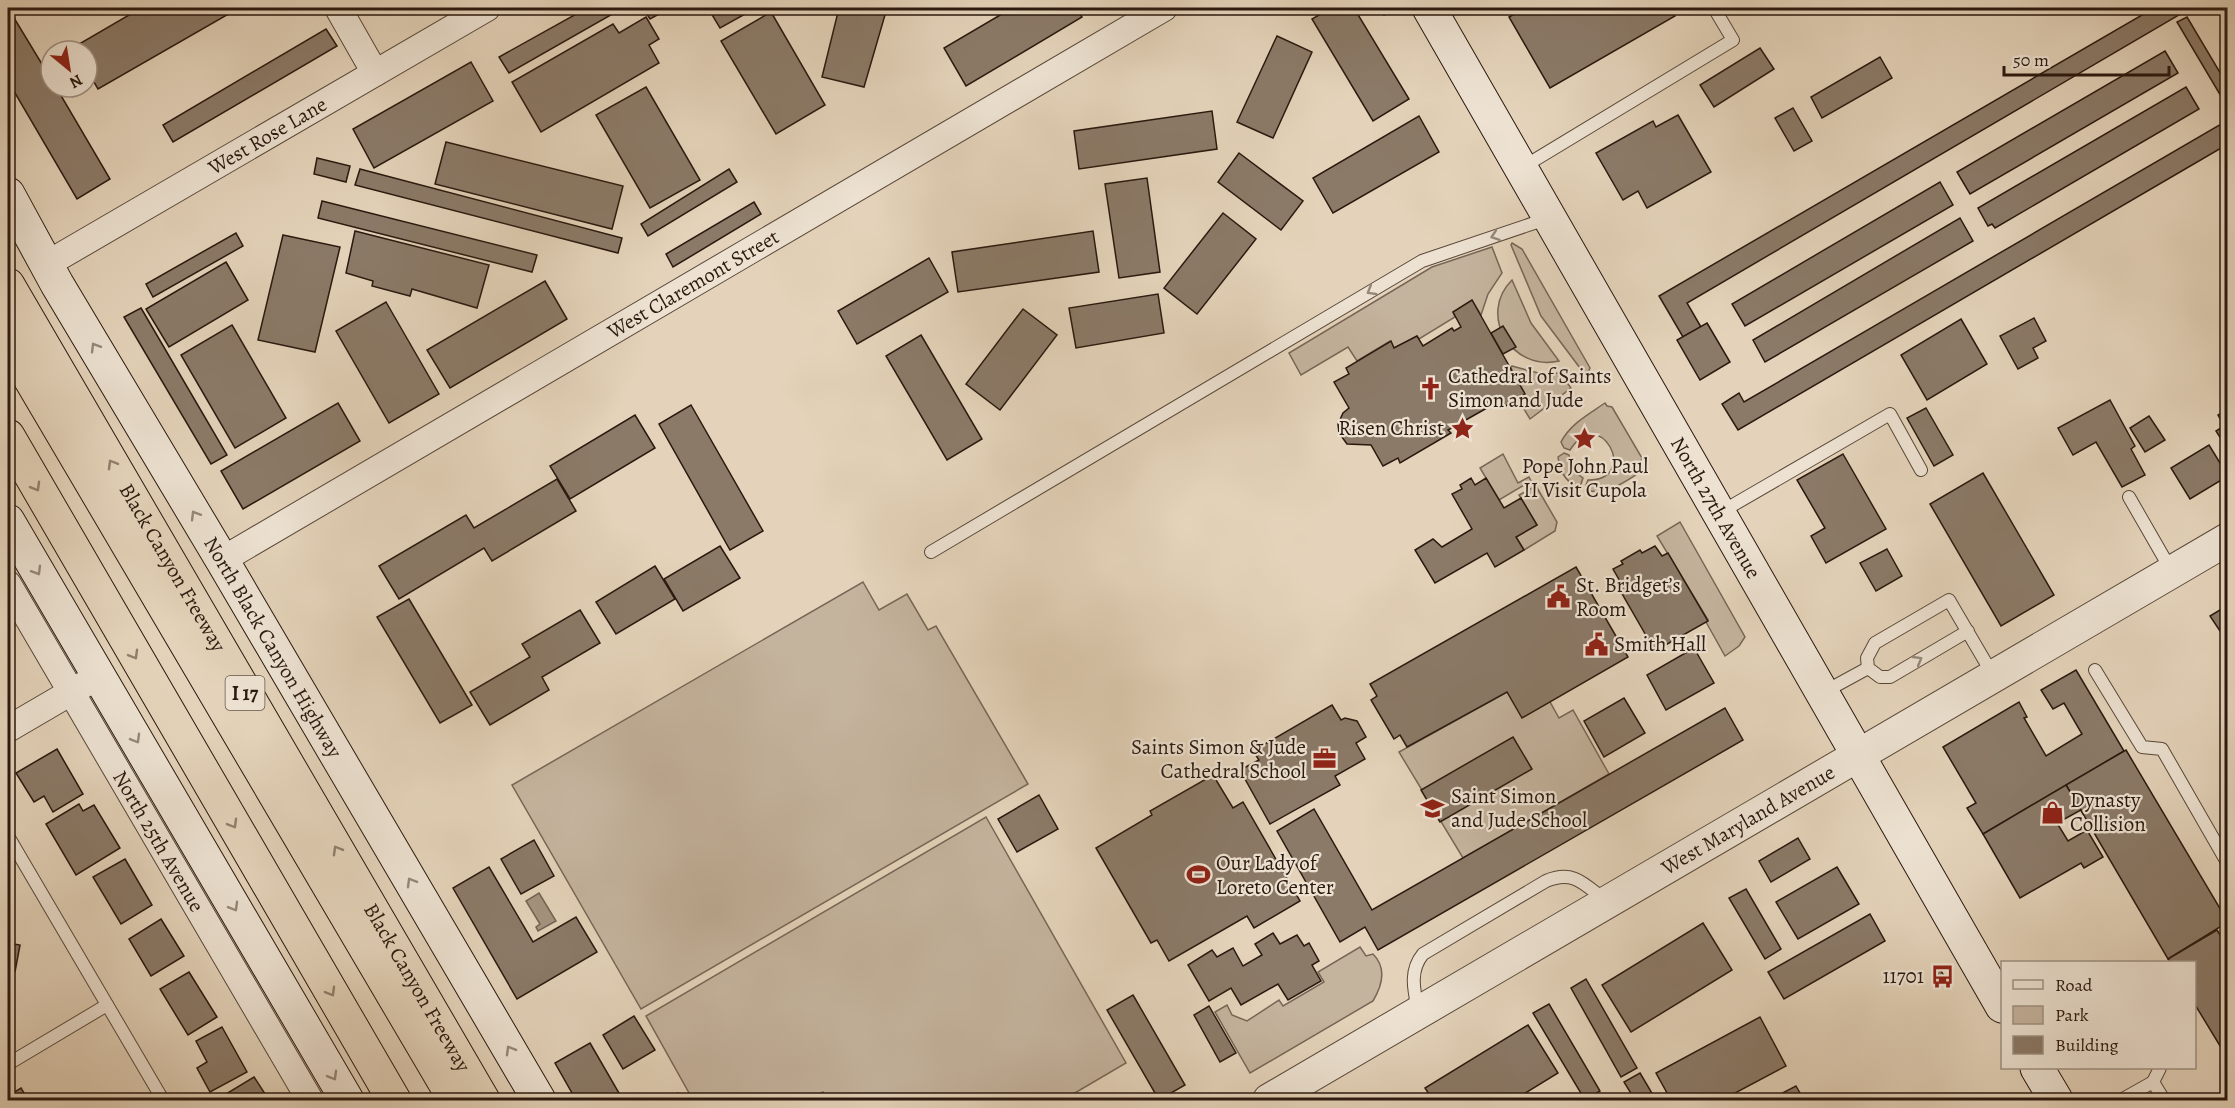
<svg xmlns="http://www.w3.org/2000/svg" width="2235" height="1108" font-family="Alegreya,serif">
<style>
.green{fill:#c4b39d;stroke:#776656;stroke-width:1.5}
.water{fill:#a59480;stroke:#746353;stroke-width:1.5}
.building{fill:#8b7a68;stroke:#2a190f;stroke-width:1.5}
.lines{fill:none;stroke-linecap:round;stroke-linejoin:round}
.service-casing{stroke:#58483a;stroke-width:14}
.minor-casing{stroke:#58483a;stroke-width:28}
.tertiary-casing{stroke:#58483a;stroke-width:34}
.secondary-casing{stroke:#2a190f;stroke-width:35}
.motorway-casing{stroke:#2a190f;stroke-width:35}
.service{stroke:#ede2d2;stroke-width:12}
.minor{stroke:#ede2d2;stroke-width:26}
.tertiary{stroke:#ede2d2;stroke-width:32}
.secondary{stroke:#ede2d2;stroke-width:33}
.motorway{stroke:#e4d3ba;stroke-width:33}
.oneway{stroke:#95887a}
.oneway2{stroke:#907f6d}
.labels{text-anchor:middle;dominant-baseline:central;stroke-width:4.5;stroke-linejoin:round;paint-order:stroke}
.shield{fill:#ede2d2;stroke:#64554a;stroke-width:1.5}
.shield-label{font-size:20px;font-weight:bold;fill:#2a190f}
.street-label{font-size:21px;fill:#2a190f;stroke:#ede2d2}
.poi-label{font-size:21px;fill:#2a190f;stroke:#ede2d2;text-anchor:start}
</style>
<rect width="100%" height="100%" fill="#e4d3ba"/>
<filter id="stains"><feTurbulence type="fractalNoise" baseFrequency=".00333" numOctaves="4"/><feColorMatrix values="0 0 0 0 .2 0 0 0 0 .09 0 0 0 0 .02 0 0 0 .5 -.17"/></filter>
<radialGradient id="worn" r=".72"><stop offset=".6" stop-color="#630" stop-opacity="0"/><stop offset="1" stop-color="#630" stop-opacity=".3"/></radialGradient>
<g class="green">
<polygon points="1512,243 1522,249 1590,368 1586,376 1541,316 1511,245"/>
<polygon points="1492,247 1502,273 1488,294 1481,315 1472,300 1453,312 1455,317 1419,339 1417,336 1394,348 1390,341 1357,361 1348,347 1301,375 1289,353 1432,267"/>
<path d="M1512 280 1531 323 1559 361C1512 372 1477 315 1512 280Z"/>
<polygon points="1512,366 1542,374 1560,373 1571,388 1530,419 1518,399 1525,394 1511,368"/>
<path d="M1605 403 1607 406 1612 407 1642 458 1641 461 1645 469C1627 480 1611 494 1589 491L1586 485 1588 480C1641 480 1600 402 1570 450L1564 448 1561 442C1570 424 1589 414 1605 403Z"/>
<path d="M1564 453 1569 455 1572 470 1583 478 1581 484 1576 487C1564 479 1560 471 1558 457Z"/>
<polygon points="1503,454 1518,483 1529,477 1531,481 1499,500 1480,468"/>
<polygon points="1536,486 1557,522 1555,531 1524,550 1516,537 1537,525 1519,495"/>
<polygon points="1680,522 1745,637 1739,646 1725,656 1706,622 1708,620 1657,536"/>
<polygon points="863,582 879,610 907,594 928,630 936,626 1028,784 641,1009 512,785"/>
<polygon points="1507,692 1550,702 1559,718 1573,710 1609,774 1463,858 1399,752"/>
<polygon points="986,817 1126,1063 1063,1100 829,1100 823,1092 807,1100 693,1100 646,1016"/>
<path d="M1360 947 1366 956 1373 954C1387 968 1382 986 1373 1001L1250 1073 1215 1012 1227 1005 1232 1015 1247 1021 1279 1000 1283 1006 1324 982 1318 972Z"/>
</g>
<polygon class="water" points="539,893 556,921 538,931 536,927 540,924 526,901"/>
<g class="building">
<polygon points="8,8 51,79 51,87 56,87 110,179 77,199 8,81"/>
<polygon points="141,8 239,8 98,89 87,70 87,51 76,51 74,47"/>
<polygon points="587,8 623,8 509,73 499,57"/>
<polygon points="643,8 670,8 650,19"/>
<polygon points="708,8 756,8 720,28"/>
<polygon points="839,8 887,8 864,87 822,77"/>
<polygon points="1012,8 1076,8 1082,17 966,86 944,48"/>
<polygon points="1331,8 1354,8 1409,99 1373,121 1312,19"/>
<polygon points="1379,8 1386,8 1389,12 1384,15"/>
<polygon points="1525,8 1670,8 1675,16 1550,88 1509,17"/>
<polygon points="2154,8 2182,8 2184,12 1687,303 1701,327 1683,337 1659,296"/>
<polygon points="771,12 825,105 776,134 721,41"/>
<polygon points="646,17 659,39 649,45 659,63 541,132 512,82 613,24 619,33"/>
<polygon points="2187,17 2228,86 2228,108 2177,22"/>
<polygon points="326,29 337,46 173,142 163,125"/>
<polygon points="1277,36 1312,52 1273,138 1237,122"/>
<polygon points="1760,48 1774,69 1714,107 1700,85"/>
<polygon points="2165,51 2178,73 1970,194 1957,172"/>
<polygon points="1880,57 1892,78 1822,118 1811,97"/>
<polygon points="471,62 493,101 374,168 353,129"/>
<polygon points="646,87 700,180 650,208 596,115"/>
<polygon points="2186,87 2199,109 1995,228 1992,224 1988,226 1978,208"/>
<polygon points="1793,108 1812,141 1794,151 1775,118"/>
<polygon points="1212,111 1217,149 1079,169 1074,131"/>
<polygon points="1678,115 1711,172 1647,208 1638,191 1623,200 1596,153 1653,121 1656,127"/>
<polygon points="1419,116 1439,152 1333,213 1313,178"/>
<polygon points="2228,120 2228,144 1738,430 1722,404 1739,393 1744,402"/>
<polygon points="446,142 623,186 612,229 435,184"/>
<polygon points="1239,153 1303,201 1281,230 1218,182"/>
<polygon points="317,158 350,166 346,182 314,174"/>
<polygon points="360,169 622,238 618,253 355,185"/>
<polygon points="729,169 737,182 648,236 641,224"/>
<polygon points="1147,178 1160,272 1119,278 1105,184"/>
<polygon points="1940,182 1953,205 1745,326 1732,304"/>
<polygon points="322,201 537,255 532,272 318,218"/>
<polygon points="754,202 761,214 673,267 666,254"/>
<polygon points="1223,213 1256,239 1197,314 1164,288"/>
<polygon points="1960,218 1973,241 1765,362 1753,340"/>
<polygon points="355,231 489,265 477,308 412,289 410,296 372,286 373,281 346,273"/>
<polygon points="1093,231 1099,272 958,292 952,252"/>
<polygon points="236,233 243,246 153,297 146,284"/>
<polygon points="283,235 340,247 315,352 258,340"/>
<polygon points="929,258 948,292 857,344 838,311"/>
<polygon points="226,262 248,300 169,347 146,309"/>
<polygon points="545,281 567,319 450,388 427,350"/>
<polygon points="1158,294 1164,333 1076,348 1069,308"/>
<polygon points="1472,300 1525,394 1504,407 1500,401 1494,404 1448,430 1451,433 1400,463 1398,458 1383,466 1371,445 1347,444 1339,433 1338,424 1343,413 1349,408 1334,382 1349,374 1346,368 1391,341 1394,348 1417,336 1423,346 1452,328 1454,331 1461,327 1453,312"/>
<polygon points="386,302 439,394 389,423 336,331"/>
<polygon points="141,308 227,455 211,464 124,317"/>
<polygon points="1023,309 1057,335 1000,410 966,384"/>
<polygon points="2034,318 2046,341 2033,348 2038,358 2018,369 2000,336"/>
<polygon points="1961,319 1987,364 1927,400 1901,355"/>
<polygon points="1707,323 1730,362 1700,380 1677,340"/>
<polygon points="232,325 286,418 235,448 181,355"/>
<polygon points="1503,326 1516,347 1503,354 1491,333"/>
<polygon points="921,335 982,439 947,460 886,356"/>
<polygon points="2110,400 2135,446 2131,449 2145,475 2122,487 2096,442 2073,455 2058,428"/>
<polygon points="338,403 360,441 243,509 221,471"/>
<polygon points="691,405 763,531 730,550 659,424"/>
<polygon points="1926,408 1953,455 1934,466 1907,418"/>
<polygon points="2228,409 2228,450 2216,431 2224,426 2218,415"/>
<polygon points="635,415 655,448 570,499 550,466"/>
<polygon points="2149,416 2165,440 2145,452 2130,428"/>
<polygon points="2209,445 2228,476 2190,499 2171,468"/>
<polygon points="1843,454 1886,529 1826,563 1811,536 1825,528 1797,480"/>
<polygon points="1983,473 2054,595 2001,626 1930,504"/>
<polygon points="1471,478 1475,485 1486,478 1504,508 1521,498 1537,525 1516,537 1524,550 1495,567 1487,553 1435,583 1415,550 1433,539 1442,547 1472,529 1452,494 1462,489 1460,485"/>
<polygon points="557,479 576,511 492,561 484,548 399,599 379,566 466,515 474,528"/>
<polygon points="720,546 740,578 683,611 664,579"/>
<polygon points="1655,546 1662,556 1668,553 1708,621 1655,651 1617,585 1621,583 1613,569 1623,564 1621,561 1640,550 1642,553"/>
<polygon points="1887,549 1902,576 1876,591 1860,563"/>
<polygon points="655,566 675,599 616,634 596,602"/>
<polygon points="1576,567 1628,657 1522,718 1507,692 1407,747 1400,735 1394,739 1371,700 1377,696 1370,684"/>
<polygon points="409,599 472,705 440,723 377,617"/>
<polygon points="2228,605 2228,643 2210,616"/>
<polygon points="580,610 600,643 542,677 549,690 490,725 470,692 530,657 522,644"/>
<polygon points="1694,648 1714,683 1666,710 1647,675"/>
<polygon points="8,663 14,674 8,678"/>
<polygon points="2076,670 2124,751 1983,834 1967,808 1976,803 1943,747 2019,702 2027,717 2024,718 2046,756 2082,734 2064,703 2053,709 2041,690"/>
<polygon points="1624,698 1645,733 1604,757 1584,721"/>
<polygon points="1332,705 1341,720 1345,718 1357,721 1366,737 1356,743 1365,759 1335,776 1340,785 1270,824 1240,770 1259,760 1253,751"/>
<polygon points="1725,708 1743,740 1378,950 1365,927 1340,942 1277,831 1314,809 1372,910"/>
<polygon points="1513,737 1532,769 1440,822 1421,790"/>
<polygon points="57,749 83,794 53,812 44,796 34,802 16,773"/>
<polygon points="2126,750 2228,922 2168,959 2066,785"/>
<polygon points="1213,775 1233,808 1243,802 1300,901 1254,928 1247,916 1169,961 1157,940 1151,943 1096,848 1152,815 1150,811"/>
<polygon points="2066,785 2081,810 2057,823 2068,841 2087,830 2103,857 2084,868 2081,863 2020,898 1983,834"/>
<polygon points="1039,795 1058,829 1017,852 998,819"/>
<polygon points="79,804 83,811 94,805 120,848 76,875 46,824"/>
<polygon points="1798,838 1810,859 1771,882 1759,861"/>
<polygon points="534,840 554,876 521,894 501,859"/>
<polygon points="125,859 152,905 121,924 93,877"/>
<polygon points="489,867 533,942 576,917 597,952 517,999 453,888"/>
<polygon points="1837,867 1859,904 1798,939 1776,902"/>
<polygon points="1746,889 1781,949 1765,959 1729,898"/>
<polygon points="1870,914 1885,941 1784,999 1768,972"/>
<polygon points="161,919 184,956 151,976 129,939"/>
<polygon points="1703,923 1732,970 1631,1032 1602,985"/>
<polygon points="2217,930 2228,948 2228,1059 2194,1003 2194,962 2171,962 2168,959"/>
<polygon points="1273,933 1280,944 1297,935 1304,946 1309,943 1319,961 1312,965 1321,981 1288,1000 1278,984 1241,1005 1231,988 1209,1001 1188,965 1212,950 1217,957 1233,948 1243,966 1262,955 1255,944"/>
<polygon points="8,943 20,945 15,972 8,971"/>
<polygon points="1940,969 1945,978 1942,980 1936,971"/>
<polygon points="189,972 217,1017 188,1035 160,989"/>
<polygon points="1586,979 1637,1068 1621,1077 1571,988"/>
<polygon points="1133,995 1185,1085 1159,1100 1107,1010"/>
<polygon points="1549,1004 1600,1091 1585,1100 1533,1013"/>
<polygon points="1209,1006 1236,1053 1220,1062 1194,1015"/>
<polygon points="634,1016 655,1050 623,1069 603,1035"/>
<polygon points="1760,1017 1786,1066 1722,1100 1671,1100 1656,1073"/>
<polygon points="1528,1025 1558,1073 1514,1100 1433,1100 1425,1088"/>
<polygon points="222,1027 247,1072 210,1092 197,1068 207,1062 196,1041"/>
<polygon points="590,1043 623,1100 576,1100 555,1063"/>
<polygon points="1640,1073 1656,1100 1635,1100 1624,1082"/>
<polygon points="254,1077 269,1100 216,1100"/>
<polygon points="1796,1086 1804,1100 1769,1100"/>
<polygon points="21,1088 28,1100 31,1098 32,1100 8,1100 8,1096"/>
<polygon points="678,1093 682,1100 666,1100"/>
</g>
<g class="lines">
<defs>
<g id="service">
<polyline points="1523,167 1733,40 1714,8"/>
<polyline points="2129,497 2171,570"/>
<polyline points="1721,512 1890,414 1921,470"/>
<polyline points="931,552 1422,261 1549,218"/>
<polyline points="1968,631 1890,677 1880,677 1868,668 1867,658 1875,643 1949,600 1993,675"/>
<polyline points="2095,670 2142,747 2162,749 2228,864"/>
<polyline points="1824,692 1868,668"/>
<polyline points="8,836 163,1100"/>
<path d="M1418 1010C1414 990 1409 971 1423 954L1546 881C1574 869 1585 885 1606 901"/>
<polyline points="8,1064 107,1005"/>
<polyline points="2153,1082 2160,1068"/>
<polyline points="2121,1100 2153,1082 2164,1100"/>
</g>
<g id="minor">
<polyline points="338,8 375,73"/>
<path id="s1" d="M47 264 487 8"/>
<path id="s2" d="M222 560 1164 8"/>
<path id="s3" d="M8 584 310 1100"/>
<polyline points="8,729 85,684"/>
</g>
<g id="tertiary">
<path id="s4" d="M1269 1100 2228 539"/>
</g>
<g id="secondary">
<path id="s5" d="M1429 8 2002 1006"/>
<path id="s6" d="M8 194 57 284 222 560 539 1100"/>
<polyline points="8,521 347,1100"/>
<polyline points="2037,1068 2056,1100"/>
</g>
<g id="motorway">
<path id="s7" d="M8 285 483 1100"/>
<polyline points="8,341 455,1100"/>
<polyline points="8,436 394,1100"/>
</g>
</defs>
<use href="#service" class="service-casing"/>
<use href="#minor" class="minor-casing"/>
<use href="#tertiary" class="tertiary-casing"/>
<use href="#secondary" class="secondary-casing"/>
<use href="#motorway" class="motorway-casing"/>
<use href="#service" class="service"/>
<use href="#minor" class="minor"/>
<use href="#tertiary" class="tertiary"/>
<use href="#secondary" class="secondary"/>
<use href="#motorway" class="motorway"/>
</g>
<defs><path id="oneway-chevron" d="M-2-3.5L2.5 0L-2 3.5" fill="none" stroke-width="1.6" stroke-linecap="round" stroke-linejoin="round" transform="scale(1.5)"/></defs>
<g class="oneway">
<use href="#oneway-chevron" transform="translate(1495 236) rotate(161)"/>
<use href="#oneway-chevron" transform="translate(1371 291) rotate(149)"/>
<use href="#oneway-chevron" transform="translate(95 347) rotate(-121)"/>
<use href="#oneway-chevron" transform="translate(195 515) rotate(-121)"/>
<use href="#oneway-chevron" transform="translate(37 571) rotate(59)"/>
<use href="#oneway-chevron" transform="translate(1918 660) rotate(-30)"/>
<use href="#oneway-chevron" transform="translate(136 739) rotate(60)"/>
<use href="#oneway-chevron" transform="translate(411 882) rotate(-120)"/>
<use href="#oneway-chevron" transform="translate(234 907) rotate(60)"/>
<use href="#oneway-chevron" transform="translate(510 1050) rotate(-120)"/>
<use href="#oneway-chevron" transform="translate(333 1076) rotate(60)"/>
</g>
<g class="oneway2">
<use href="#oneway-chevron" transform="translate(112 464) rotate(-120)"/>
<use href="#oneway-chevron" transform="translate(36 487) rotate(60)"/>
<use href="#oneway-chevron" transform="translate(134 655) rotate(60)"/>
<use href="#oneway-chevron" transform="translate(233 824) rotate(60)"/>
<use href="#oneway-chevron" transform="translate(337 850) rotate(-120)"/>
<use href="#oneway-chevron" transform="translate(331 992) rotate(60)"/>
</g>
<defs>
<symbol id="church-bare" viewBox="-9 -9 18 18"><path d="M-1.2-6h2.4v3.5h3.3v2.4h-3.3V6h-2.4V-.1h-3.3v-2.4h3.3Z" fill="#8f2418" stroke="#ede2d2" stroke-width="2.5" paint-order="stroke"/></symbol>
<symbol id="sight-bare" viewBox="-9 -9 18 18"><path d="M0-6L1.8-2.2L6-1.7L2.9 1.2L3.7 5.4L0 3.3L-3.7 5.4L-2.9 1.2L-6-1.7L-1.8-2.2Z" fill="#8f2418" stroke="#ede2d2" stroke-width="2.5" paint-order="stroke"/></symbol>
<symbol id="civic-bare" viewBox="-9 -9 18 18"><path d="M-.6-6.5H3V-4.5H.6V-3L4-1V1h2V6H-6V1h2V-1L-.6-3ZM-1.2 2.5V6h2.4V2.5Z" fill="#8f2418" stroke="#ede2d2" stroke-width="2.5" paint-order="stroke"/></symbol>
<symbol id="office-bare" viewBox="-9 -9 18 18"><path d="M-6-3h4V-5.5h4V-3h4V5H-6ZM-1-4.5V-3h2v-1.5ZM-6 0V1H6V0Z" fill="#8f2418" stroke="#ede2d2" stroke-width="2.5" paint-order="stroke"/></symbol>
<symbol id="school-bare" viewBox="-9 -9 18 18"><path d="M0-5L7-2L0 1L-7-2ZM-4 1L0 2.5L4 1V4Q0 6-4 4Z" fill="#8f2418" stroke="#ede2d2" stroke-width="2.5" paint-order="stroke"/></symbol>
<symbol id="shop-bare" viewBox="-9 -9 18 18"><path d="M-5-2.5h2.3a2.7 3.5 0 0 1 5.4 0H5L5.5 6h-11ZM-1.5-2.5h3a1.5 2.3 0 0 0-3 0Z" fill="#8f2418" stroke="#ede2d2" stroke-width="2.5" paint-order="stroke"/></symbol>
<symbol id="stadium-bare" viewBox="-9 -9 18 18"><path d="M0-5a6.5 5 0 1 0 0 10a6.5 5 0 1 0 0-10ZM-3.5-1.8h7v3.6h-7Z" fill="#8f2418" stroke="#ede2d2" stroke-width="2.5" paint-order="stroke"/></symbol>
<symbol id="bus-bare" viewBox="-9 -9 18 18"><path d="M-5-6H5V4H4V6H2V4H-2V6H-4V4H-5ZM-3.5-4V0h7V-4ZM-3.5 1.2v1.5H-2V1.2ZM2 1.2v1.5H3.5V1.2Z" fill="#8f2418" stroke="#ede2d2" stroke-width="2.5" paint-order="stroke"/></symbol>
</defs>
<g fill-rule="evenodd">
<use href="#church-bare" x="1414" y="372" width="33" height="33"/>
<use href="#sight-bare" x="1446" y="412" width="33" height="33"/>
<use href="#sight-bare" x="1568" y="422" width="33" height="33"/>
<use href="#civic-bare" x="1542" y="580" width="33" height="33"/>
<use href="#civic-bare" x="1580" y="628" width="33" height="33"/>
<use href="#office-bare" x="1308" y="742" width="33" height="33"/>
<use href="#school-bare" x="1416" y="792" width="33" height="33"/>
<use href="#shop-bare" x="2036" y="796" width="33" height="33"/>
<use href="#stadium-bare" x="1182" y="858" width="33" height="33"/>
<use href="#bus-bare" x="1926" y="960" width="33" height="33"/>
</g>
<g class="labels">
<rect class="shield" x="225.5" y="676" width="39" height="34" rx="4.5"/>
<g class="shield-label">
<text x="245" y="693">I 17</text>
</g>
<g class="street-label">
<text stroke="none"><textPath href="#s1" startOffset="255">West Rose Lane</textPath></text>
<text stroke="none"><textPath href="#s2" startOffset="546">West Claremont Street</textPath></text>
<text stroke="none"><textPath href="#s5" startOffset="576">North 27th Avenue</textPath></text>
<text stroke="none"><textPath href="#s7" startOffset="327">Black Canyon Freeway</textPath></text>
<text stroke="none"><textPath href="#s6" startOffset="525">North Black Canyon Highway</textPath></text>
<text stroke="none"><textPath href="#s4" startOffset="555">West Maryland Avenue</textPath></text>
<text stroke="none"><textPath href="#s3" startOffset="298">North 25th Avenue</textPath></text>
<text stroke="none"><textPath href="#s7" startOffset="813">Black Canyon Freeway</textPath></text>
</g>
<g class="poi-label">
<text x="1448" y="376">Cathedral of Saints<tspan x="1448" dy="24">Simon and Jude</tspan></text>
<text x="1444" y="428" text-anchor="end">Risen Christ</text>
<text x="1585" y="466" text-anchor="middle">Pope John Paul<tspan x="1585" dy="24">II Visit Cupola</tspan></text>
<text x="1576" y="585">St. Bridget’s<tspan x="1576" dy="24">Room</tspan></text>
<text x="1614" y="644">Smith Hall</text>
<text x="1306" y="747" text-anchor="end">Saints Simon &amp; Jude<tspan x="1306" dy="24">Cathedral School</tspan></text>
<text x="1451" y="796">Saint Simon<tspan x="1451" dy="24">and Jude School</tspan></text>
<text x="2070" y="800">Dynasty<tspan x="2070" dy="24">Collision</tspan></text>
<text x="1216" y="863">Our Lady of<tspan x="1216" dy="24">Loreto Center</tspan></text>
<text x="1924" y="976" text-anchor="end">11701</text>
</g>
</g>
<rect width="2235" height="1108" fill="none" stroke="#e4d3ba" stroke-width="30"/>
<rect x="9" y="9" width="2217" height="1090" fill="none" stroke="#2a190f" stroke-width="3"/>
<rect x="15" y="15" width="2205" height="1078" fill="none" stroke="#2a190f" stroke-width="1.5"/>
<rect x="2001" y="961" width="195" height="108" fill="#ede2d2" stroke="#9f9284" stroke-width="1.5"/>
<rect x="2013" y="980" width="30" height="9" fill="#ede2d2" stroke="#9f9284" stroke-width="1.5"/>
<text x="2055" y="991" font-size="18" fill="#2a190f">Road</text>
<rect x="2013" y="1006" width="30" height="18" fill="#c4b39d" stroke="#9f9284" stroke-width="1.5"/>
<text x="2055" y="1021" font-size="18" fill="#2a190f">Park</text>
<rect x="2013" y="1036" width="30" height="18" fill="#8b7a68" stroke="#9f9284" stroke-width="1.5"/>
<text x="2055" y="1051" font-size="18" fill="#2a190f">Building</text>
<g transform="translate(69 69) rotate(150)"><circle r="28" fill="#ede2d2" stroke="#9f9284" stroke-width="1.5"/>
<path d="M0-4.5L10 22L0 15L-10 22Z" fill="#8f2418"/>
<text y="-9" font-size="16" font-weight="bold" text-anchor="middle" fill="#2a190f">N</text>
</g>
<path d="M2004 66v9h165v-9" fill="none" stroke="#2a190f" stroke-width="3"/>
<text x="2013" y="66" font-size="18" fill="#2a190f" stroke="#ede2d2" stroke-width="4.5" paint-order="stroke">50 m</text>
<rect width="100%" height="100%" filter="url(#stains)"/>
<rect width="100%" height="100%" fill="url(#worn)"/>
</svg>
